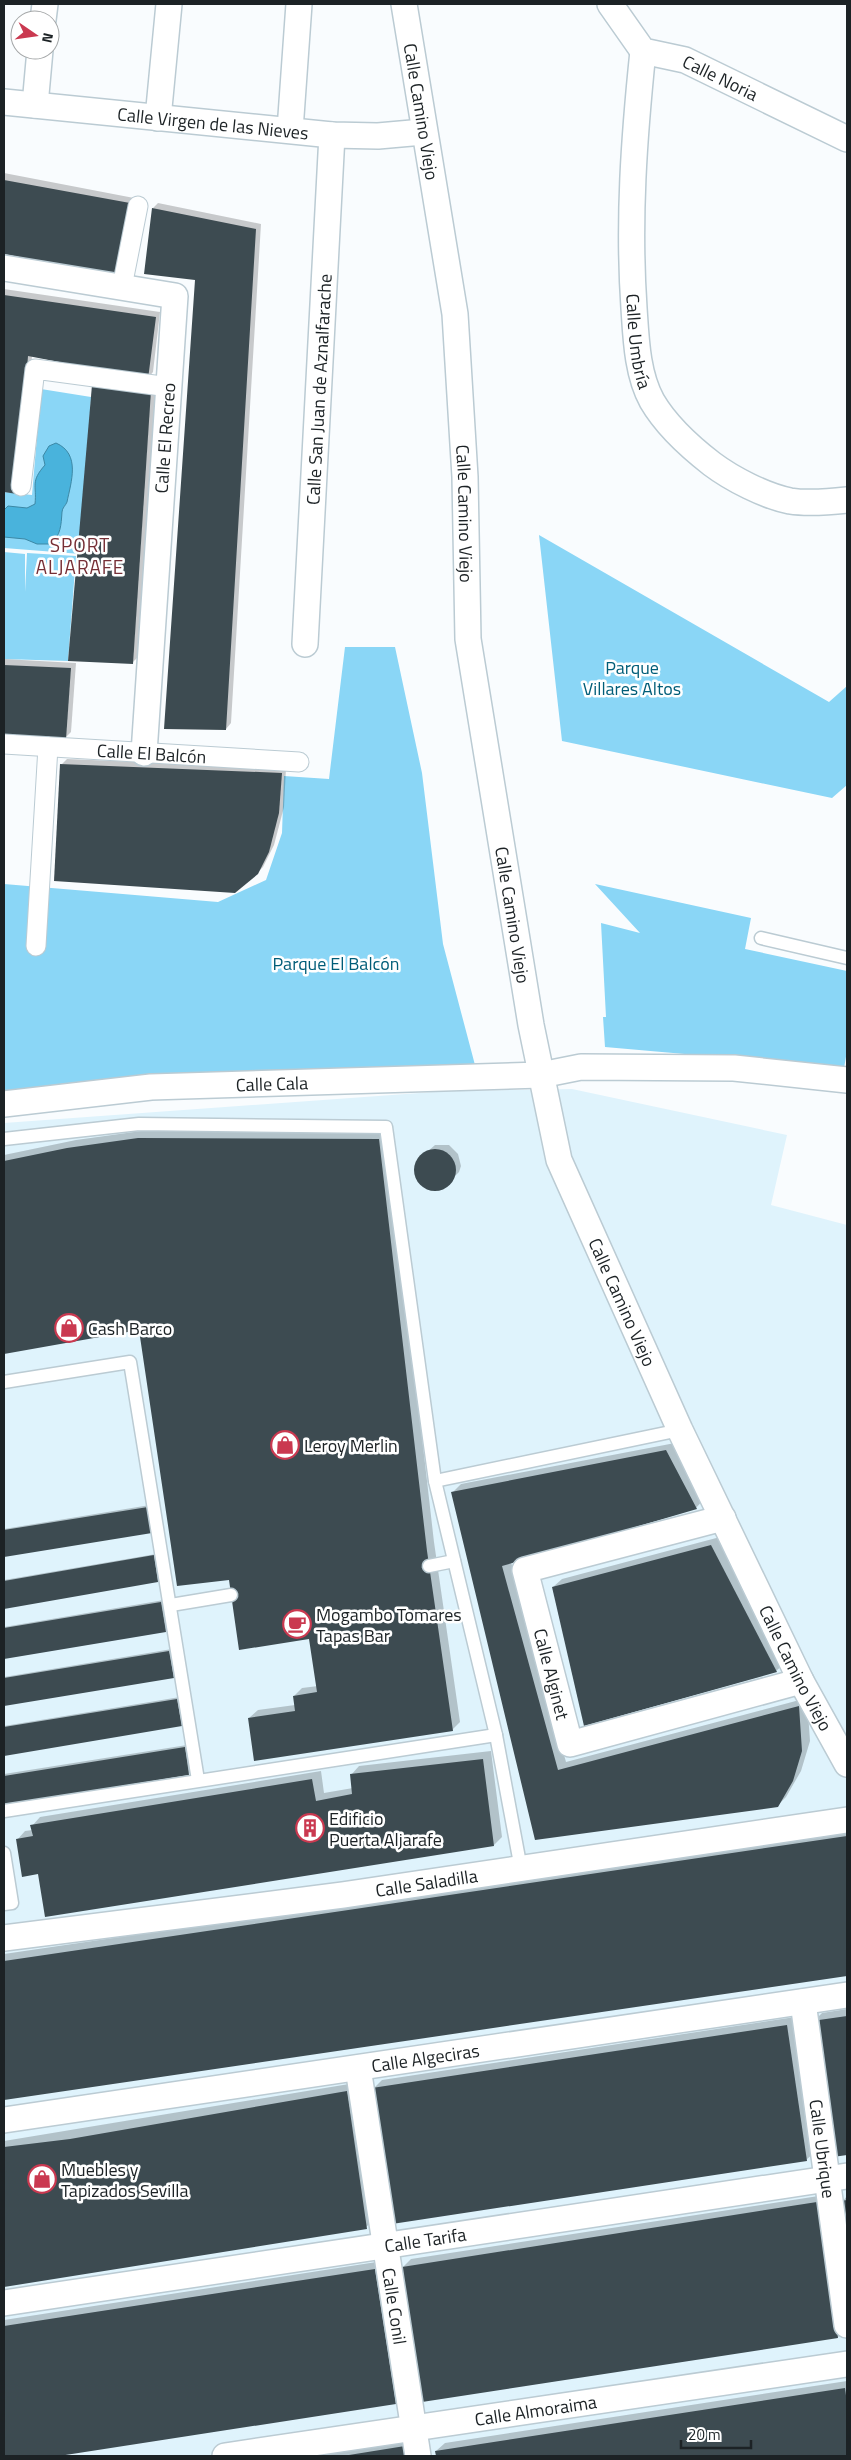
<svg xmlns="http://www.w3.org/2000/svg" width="851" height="2460" font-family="'Titillium Web',sans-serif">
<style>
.built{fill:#dff3fc}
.green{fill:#8ad6f6}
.water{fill:#49b3dc;stroke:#3c88a5}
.shadow{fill:#0003}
.building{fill:#3d4b51}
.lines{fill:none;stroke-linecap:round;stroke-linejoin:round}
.service-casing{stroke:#bbcbd3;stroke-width:15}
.pedestrian-casing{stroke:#bbcbd3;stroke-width:21}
.minor-casing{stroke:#bbcbd3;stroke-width:28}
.service{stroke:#fff;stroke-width:12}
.pedestrian{stroke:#fff;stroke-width:19}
.minor{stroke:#fff;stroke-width:25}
.labels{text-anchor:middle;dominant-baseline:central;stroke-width:5;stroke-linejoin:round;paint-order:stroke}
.street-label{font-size:18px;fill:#1c2225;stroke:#fff}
.park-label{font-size:18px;fill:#005d78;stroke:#fff}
.poi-label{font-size:18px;fill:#1c2225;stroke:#fff;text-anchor:start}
.neighbourhood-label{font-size:19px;letter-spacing:1px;fill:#762f36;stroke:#fff}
</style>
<rect width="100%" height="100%" fill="#f9fcfe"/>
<polygon class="built" points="572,1089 787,1135 771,1205 847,1225 847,2456 4,2456 4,1123 447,1091"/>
<g class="green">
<polygon points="41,389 91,397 81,554 4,548 4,492 32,495"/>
<polygon points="539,535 829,702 847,686 847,785 832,798 562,741"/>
<polygon points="4,552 25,554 25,592 27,553 76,556 68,661 4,659"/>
<polygon points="345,647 395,647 422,773 443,944 475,1065 4,1093 4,884 218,902 266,880 282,833 284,776 329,779"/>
<polygon points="595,884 751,918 745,949 847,971 847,1051 844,1068 605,1047 603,1017 606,1017 601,923 640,933"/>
</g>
<path class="water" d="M56 443C81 454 71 482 67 502 66 505 62 508 62 512 61 526 61 534 51 544H37L25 539 4 537V510L8 506 27 508 35 504C37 485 30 482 45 465L43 456 49 446Z"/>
<g class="shadow">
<polygon points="4,173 134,198 116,275 4,252"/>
<polygon points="158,203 261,224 231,723 226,729 197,279 153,208"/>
<polygon points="4,289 160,312 153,372 148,378 32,356 22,487 16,492 4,491"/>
<polygon points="93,385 156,386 138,657 133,662"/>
<polygon points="4,659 76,663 71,732 66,737 4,732"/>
<polygon points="67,759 286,768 284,807 274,845 263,867 257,873 62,764"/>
<polygon points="148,1130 387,1131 434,1542 460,1722 452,1730 249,1718 258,1710 295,1705 294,1696 302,1688 318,1686 310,1638 230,1579 140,1329 4,1353 4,1155 76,1140"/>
<polygon points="435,1145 449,1145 458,1154 461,1166 459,1172 444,1187 432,1189 426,1187 417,1178 416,1165 419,1159"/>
<polygon points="675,1443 704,1499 696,1508 511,1562 566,1762 807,1698 810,1741 801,1771 786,1797 777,1806 536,1839 453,1492 461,1484"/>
<polygon points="150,1505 152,1532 4,1556 4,1529"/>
<polygon points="720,1537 785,1663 776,1671 553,1587 562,1579"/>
<polygon points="156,1554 160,1579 158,1581 4,1608 4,1580"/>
<polygon points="164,1600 168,1628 165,1630 4,1657 4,1627"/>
<polygon points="172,1649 176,1674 173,1676 4,1704 4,1677"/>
<polygon points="180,1697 184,1723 181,1725 4,1754 4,1726"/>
<polygon points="187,1745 191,1772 188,1774 4,1804 4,1774"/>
<polygon points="491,1751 502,1837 494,1845 39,1873 17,1840 25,1831 33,1830 32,1826 40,1817 321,1771 324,1793 353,1788 351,1775 359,1766"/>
<polygon points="847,1830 847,1975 4,2099 4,1954"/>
<polygon points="847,2009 847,2154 834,2156 814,2021 822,2013"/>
<polygon points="795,2017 815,2152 806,2160 373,2089 382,2080"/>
<polygon points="355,2083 375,2219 366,2227 4,2286 4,2141"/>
<polygon points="825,2195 846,2328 838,2337 403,2267 411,2259"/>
<polygon points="847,2196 847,2231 843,2201"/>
<polygon points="383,2261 404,2395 395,2403 50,2456 4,2456 4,2320"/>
<polygon points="847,2381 847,2456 437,2456 436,2451 445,2443"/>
<polygon points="413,2439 416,2456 301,2456"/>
</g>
<g class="building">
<polygon points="4,180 130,203 116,276 4,254"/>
<polygon points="152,208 256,229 226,730 164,729 195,280 144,274"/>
<polygon points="4,295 156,317 148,379 28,356 17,494 4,492"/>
<polygon points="92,385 151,391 133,664 68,661"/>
<polygon points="4,665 71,668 66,739 4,734"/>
<polygon points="60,764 282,773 279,813 269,852 258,874 235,893 54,881"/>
<polygon points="138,1138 379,1139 427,1551 453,1731 254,1761 248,1718 295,1711 293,1696 317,1692 309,1639 239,1650 229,1580 177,1586 139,1330 4,1354 4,1161 67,1148"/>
<circle cx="435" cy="1170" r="21"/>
<polygon points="666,1450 697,1509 502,1566 558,1770 799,1706 802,1751 793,1781 778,1807 535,1840 451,1492"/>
<polygon points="148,1507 152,1533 4,1557 4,1530"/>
<polygon points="711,1545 777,1672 584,1726 552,1587"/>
<polygon points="154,1555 158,1582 4,1609 4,1581"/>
<polygon points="161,1602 166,1632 4,1659 4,1628"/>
<polygon points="169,1651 174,1678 4,1706 4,1678"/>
<polygon points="177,1699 182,1726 4,1756 4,1727"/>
<polygon points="185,1747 189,1775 4,1805 4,1776"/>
<polygon points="483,1759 494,1846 45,1917 38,1874 22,1877 16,1839 33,1836 30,1825 312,1779 316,1801 352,1794 350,1774"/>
<polygon points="847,1836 847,1976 4,2100 4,1961"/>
<polygon points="847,2016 847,2155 833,2157 812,2021"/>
<polygon points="787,2025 807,2161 392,2224 372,2088"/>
<polygon points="347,2091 367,2229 4,2287 4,2147 70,2139"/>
<polygon points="847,2200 847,2232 846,2232 841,2201"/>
<polygon points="817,2202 838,2338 422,2402 402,2267"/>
<polygon points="375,2269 396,2404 59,2456 4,2456 4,2326"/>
<polygon points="845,2388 847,2403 847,2456 436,2456 435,2451"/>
<polygon points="405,2446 407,2456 349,2456 349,2455"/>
</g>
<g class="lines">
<defs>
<g id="service">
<polyline points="761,938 847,958"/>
<polyline points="4,1139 139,1124 386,1127 435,1481"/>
<polyline points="4,1382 130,1362 198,1780"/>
<polyline points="429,1566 454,1561"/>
<polyline points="171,1605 231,1595"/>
<polyline points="4,1811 496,1735"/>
<polyline points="4,1853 12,1903 4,1904"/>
<polyline points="521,1869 496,1735 435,1481 680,1430"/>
</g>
<g id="pedestrian">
<polyline points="122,287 138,206"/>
<polyline points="21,486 35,369 169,387"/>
<path id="s1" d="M4 744 299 762"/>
<polyline points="36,946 48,747"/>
</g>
<g id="minor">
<path id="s2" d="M404 4 455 314 465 477 468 639 531 1025 559 1160 680 1430 801 1681 847 1764"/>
<path id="s3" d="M610 4 643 51 685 60 847 139"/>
<polyline points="43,20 45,4"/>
<path id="s4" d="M643 51C634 138 628 220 634 308 636 338 637 374 652 401 666 425 690 447 712 464 732 479 765 496 790 501 809 504 829 502 847 500"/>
<path id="s5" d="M4 102 332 135 378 136 423 132"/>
<polyline points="35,105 40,50"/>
<polyline points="158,118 169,4"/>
<polyline points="290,130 299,4"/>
<polyline points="4,268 175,296 144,753"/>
<path id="s6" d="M305 644 332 135"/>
<path id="s7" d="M4 1104 151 1087 541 1075 581 1067 734 1068 847 1080"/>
<path id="s8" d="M723 1518 525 1570 570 1744 801 1681"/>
<path id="s9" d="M4 1938 343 1895 847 1820"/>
<path id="s10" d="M803 2002 847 2325"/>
<path id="s11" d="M358 2068 418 2456"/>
<path id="s12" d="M4 2120 847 1995"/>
<path id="s13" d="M4 2303 847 2176"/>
<path id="s14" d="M225 2456 847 2364"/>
</g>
</defs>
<use href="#service" class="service-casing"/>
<use href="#pedestrian" class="pedestrian-casing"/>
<use href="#minor" class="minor-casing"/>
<use href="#service" class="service"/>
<use href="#pedestrian" class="pedestrian"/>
<use href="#minor" class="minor"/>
</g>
<defs>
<symbol id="shop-ring" viewBox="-11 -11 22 22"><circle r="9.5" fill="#fff" stroke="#ca3950" stroke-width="1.5"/><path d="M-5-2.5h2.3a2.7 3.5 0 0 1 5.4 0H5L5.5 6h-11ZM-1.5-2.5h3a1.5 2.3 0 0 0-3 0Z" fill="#ca3950"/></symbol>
<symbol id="cafe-ring" viewBox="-11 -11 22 22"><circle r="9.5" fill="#fff" stroke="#ca3950" stroke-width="1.5"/><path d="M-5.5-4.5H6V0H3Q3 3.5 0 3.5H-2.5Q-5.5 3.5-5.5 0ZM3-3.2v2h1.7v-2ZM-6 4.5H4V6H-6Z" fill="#ca3950"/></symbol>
<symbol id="building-ring" viewBox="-11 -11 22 22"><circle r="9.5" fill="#fff" stroke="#ca3950" stroke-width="1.5"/><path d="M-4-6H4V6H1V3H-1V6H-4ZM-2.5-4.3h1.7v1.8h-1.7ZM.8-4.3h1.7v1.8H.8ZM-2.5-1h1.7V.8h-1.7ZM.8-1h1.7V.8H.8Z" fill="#ca3950"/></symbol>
</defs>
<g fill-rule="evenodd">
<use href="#shop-ring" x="53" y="1312" width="32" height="32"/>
<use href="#shop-ring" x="269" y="1429" width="32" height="32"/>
<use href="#cafe-ring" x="281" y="1608" width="32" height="32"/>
<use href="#building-ring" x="294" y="1812" width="32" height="32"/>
<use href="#shop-ring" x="26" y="2163" width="32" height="32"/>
</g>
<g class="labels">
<g class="street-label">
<text stroke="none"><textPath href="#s3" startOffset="140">Calle Noria</textPath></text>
<text stroke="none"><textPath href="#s2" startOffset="109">Calle Camino Viejo</textPath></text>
<text stroke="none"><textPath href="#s5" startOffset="210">Calle Virgen de las Nieves</textPath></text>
<text stroke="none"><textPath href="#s4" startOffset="291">Calle Umbría</textPath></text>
<text stroke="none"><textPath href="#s6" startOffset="255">Calle San Juan de Aznalfarache</textPath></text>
<text transform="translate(165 438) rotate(-86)">Calle El Recreo</text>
<text stroke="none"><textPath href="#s2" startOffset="514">Calle Camino Viejo</textPath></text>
<text stroke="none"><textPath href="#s1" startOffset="148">Calle El Balcón</textPath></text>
<text stroke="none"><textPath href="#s2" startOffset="919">Calle Camino Viejo</textPath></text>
<text stroke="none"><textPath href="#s7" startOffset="269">Calle Cala</textPath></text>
<text stroke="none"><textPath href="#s2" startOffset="1324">Calle Camino Viejo</textPath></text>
<text stroke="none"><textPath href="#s2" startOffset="1729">Calle Camino Viejo</textPath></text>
<text stroke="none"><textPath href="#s8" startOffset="312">Calle Alginet</textPath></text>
<text stroke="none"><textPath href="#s9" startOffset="426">Calle Saladilla</textPath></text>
<text stroke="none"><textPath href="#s12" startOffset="426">Calle Algeciras</textPath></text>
<text stroke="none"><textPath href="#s10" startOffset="148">Calle Ubrique</textPath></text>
<text stroke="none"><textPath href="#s13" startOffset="426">Calle Tarifa</textPath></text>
<text stroke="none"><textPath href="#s11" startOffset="241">Calle Conil</textPath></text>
<text stroke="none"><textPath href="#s14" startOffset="314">Calle Almoraima</textPath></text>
</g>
<g class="park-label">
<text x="632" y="667">Parque<tspan x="632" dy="21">Villares Altos</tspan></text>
<text x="336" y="963">Parque El Balcón</text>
</g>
<g class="poi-label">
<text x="88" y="1328">Cash Barco</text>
<text x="304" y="1445">Leroy Merlin</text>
<text x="316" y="1614">Mogambo Tomares<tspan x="316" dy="21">Tapas Bar</tspan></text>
<text x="329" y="1818">Edificio<tspan x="329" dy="21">Puerta Aljarafe</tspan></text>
<text x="61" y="2169">Muebles y<tspan x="61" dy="21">Tapizados Sevilla</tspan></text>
</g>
<g class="neighbourhood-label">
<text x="80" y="544">SPORT<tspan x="80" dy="22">ALJARAFE</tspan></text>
</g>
</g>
<rect width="851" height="2460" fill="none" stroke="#1c2225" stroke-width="10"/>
<g transform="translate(35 35) rotate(103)"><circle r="24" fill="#ffffff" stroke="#a4a7a8"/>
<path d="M0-4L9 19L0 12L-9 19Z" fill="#ca3950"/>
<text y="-8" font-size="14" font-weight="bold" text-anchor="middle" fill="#1c2225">N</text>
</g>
<path d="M681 2440v8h70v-8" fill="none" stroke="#1c2225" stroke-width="2.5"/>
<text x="688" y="2440" font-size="15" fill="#1c2225" stroke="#ffffff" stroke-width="4" paint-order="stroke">20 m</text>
</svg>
